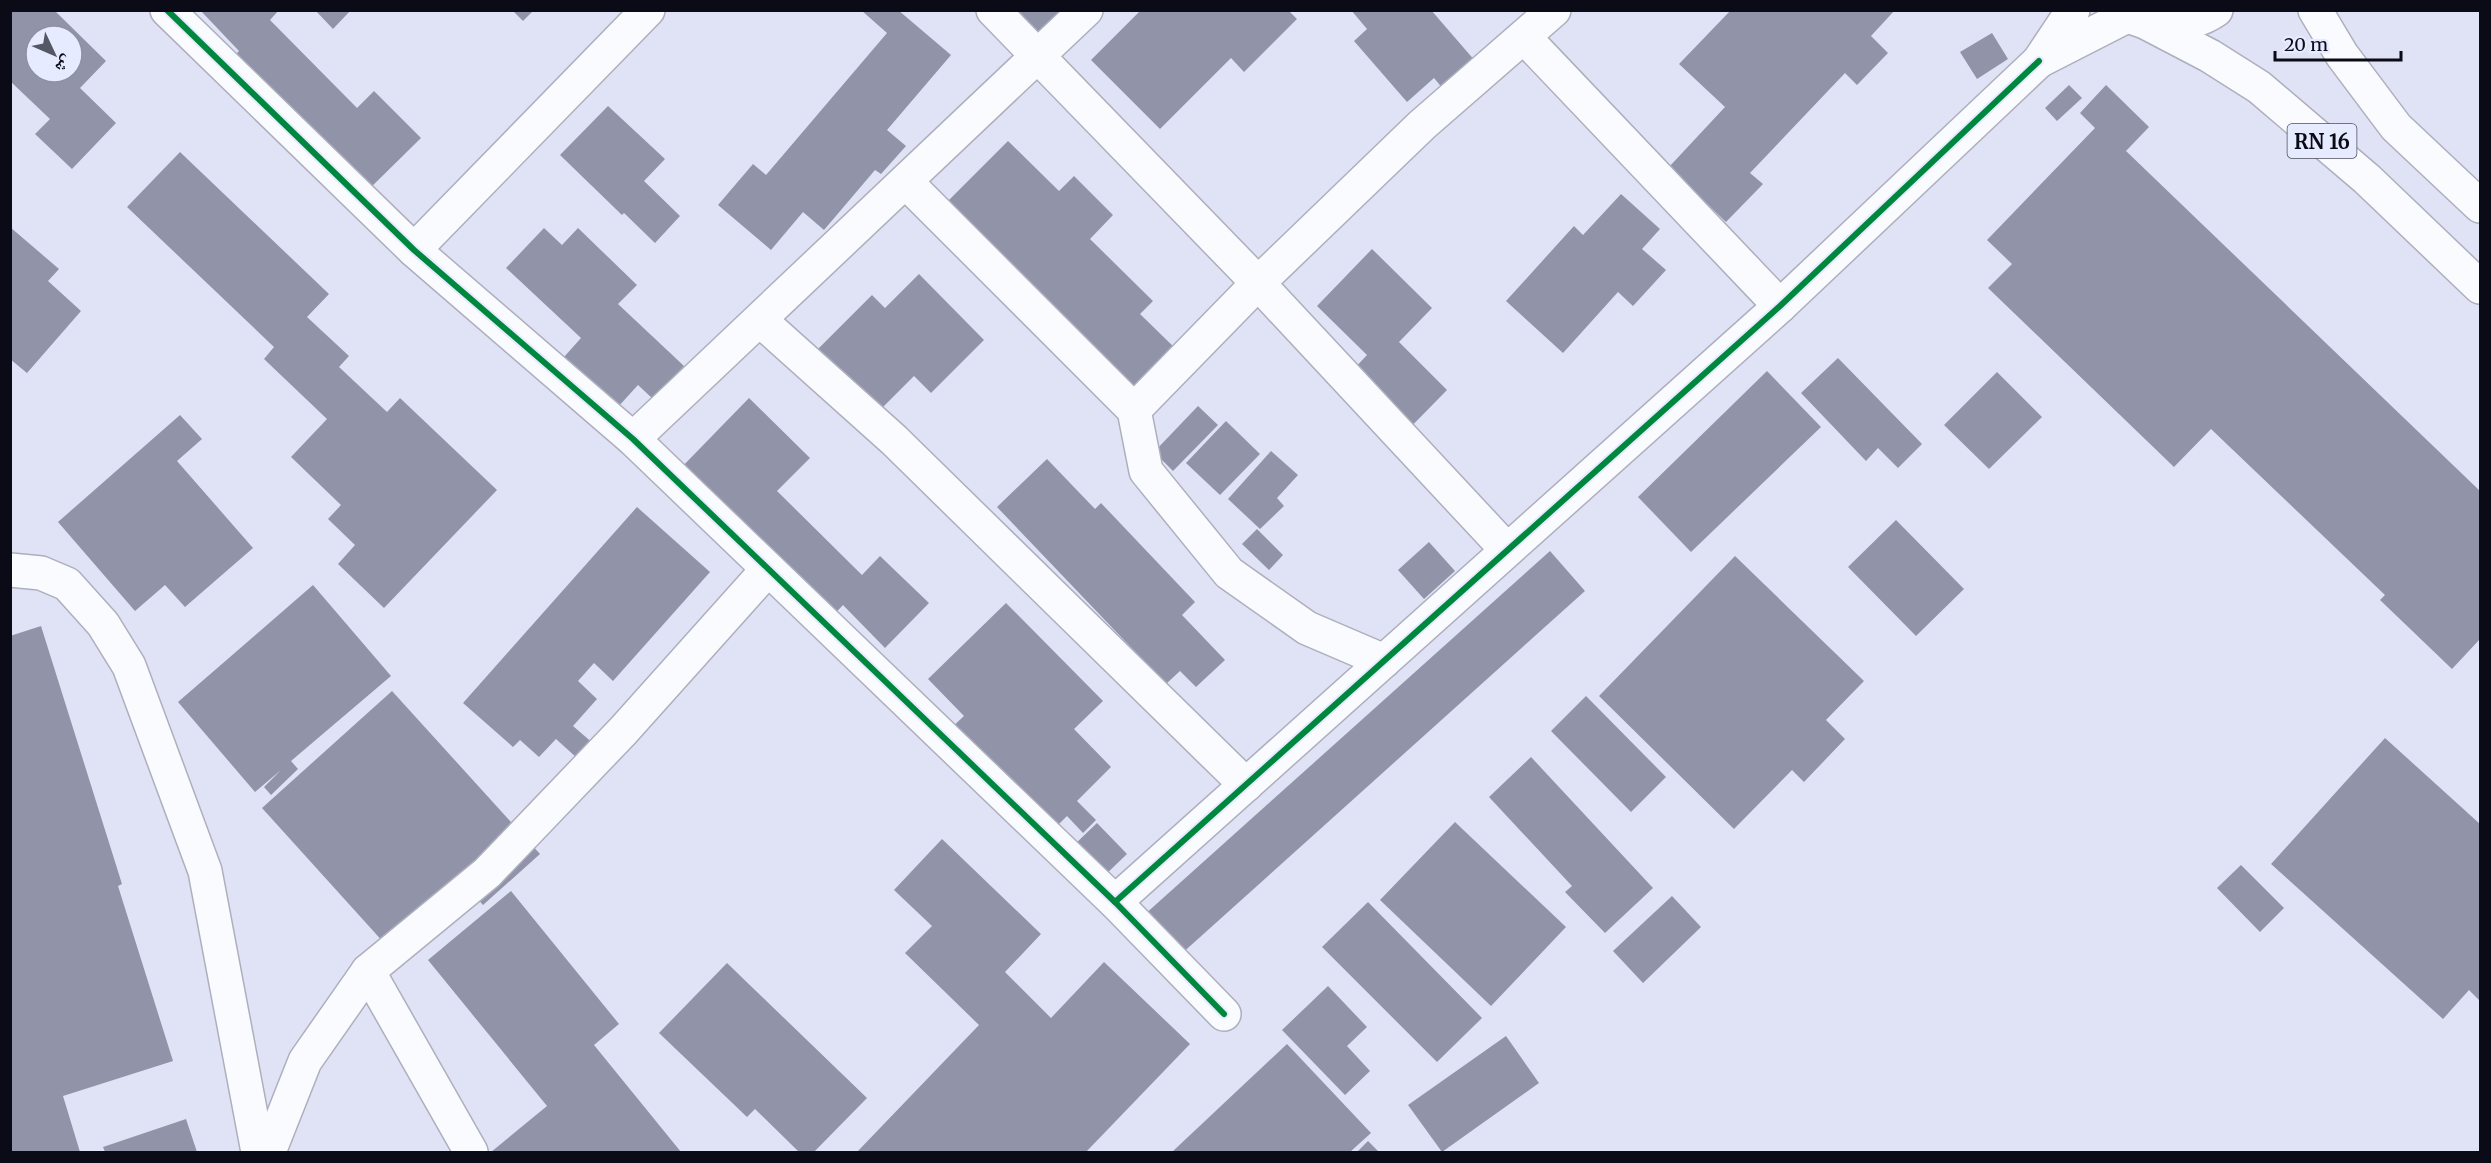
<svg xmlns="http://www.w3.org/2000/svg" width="2491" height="1163" font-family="Merriweather,'Noto Naskh Arabic',serif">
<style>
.building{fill:#9194a8;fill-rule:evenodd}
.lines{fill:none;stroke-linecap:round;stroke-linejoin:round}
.minor-casing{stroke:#adafbd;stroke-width:36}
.primary-casing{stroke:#adafbd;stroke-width:36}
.minor{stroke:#fafbfe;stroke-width:33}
.primary{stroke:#fafbfe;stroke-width:33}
.cycleway-casing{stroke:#e7ebff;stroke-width:10}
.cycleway{stroke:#00873e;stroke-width:6}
.labels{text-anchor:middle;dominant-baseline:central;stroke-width:6;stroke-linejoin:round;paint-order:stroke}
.shield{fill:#e7ebff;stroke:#4c4e5c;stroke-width:1.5}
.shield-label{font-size:20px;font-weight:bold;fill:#0a0b16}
</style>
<rect width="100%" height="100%" fill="#e0e3f5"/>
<g class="building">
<path d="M10 10H54L106 61 80 88 116 123 72 169 35 134 50 119 10 81ZM36 36H72V72H36Z"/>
<polygon points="200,10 279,10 270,20 357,108 374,91 421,138 362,196 229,61 239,51"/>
<polygon points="315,10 351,10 333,29"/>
<polygon points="512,10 534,10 523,21"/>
<polygon points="861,10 898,10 951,55 887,130 906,146 881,174 875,170 824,230 803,212 771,250 718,205 753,164 766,175 887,33"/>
<polygon points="1016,10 1066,10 1042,35"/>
<polygon points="1141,10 1288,10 1297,19 1244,72 1231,58 1160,129 1091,60"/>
<polygon points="1351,10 1431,10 1476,62 1444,90 1434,78 1407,102 1354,41 1367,29"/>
<polygon points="1731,10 1895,10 1871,36 1888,53 1857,85 1845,73 1750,173 1763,184 1726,222 1669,167 1725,107 1679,64"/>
<polygon points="1992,33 2008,59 1977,79 1960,52"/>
<polygon points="2069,85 2082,98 2057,121 2045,108"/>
<polygon points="2106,85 2149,127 2126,151 2480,491 2480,639 2452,669 2380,600 2385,595 2211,429 2174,467 1988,288 2012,264 1987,240 2095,128 2080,113"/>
<polygon points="608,106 665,159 644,181 680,216 655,243 624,213 622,215 560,155"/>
<polygon points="1008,141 1059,191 1074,176 1113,215 1090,239 1153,301 1140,314 1179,352 1140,392 947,202"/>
<polygon points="180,152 329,294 307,317 349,356 339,367 387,412 400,398 497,490 384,608 338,564 355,545 328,519 341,505 291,457 327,419 264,359 274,347 127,207"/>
<polygon points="1621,194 1660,229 1642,249 1666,270 1633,306 1618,292 1563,353 1506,301 1574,226 1583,235"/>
<polygon points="10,227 59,269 48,281 81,311 27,373 10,359"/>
<polygon points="544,228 562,245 578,228 637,285 618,304 684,366 653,399 638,385 617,408 564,357 581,338 506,268"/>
<polygon points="1372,249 1432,308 1399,342 1447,390 1395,443 1337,387 1367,355 1317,306"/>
<polygon points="919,274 984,340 931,393 914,376 868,422 807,360 872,295 885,308"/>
<polygon points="1838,358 1922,444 1898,468 1878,448 1866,461 1801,393"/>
<polygon points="1767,371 1821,427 1691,552 1638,497"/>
<polygon points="1997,372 2042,417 1989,469 1944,425"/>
<polygon points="749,398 810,458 777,491 862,575 880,556 929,603 885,648 843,605 828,621 677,472"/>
<polygon points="1198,406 1218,425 1173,471 1154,452"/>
<polygon points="180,415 202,439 177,461 253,548 185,607 165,585 135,611 58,522"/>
<polygon points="1226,421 1260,454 1220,495 1186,463"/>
<polygon points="1271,451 1298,475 1277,498 1284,506 1260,529 1228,499"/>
<polygon points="1047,459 1095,509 1101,503 1195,602 1182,615 1225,660 1196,687 1180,671 1166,684 997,507"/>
<polygon points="637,507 710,572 613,681 594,663 578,681 597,699 573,726 602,751 588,768 556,739 539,757 520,740 513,747 463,703"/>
<polygon points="1896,520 1964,589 1916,636 1848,567"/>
<polygon points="1257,529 1283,555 1269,570 1242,544"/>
<polygon points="1429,542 1455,571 1424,599 1398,570"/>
<polygon points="1550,551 1585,591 1179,956 1143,916"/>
<polygon points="1735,556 1864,681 1826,720 1845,739 1804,782 1792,770 1734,829 1599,696"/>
<polygon points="313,585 391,676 291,761 298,769 271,795 264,787 281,770 255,792 178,702"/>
<polygon points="1006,603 1103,701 1074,729 1111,767 1077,801 1096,820 1083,833 1067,816 1050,833 949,730 964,716 928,679"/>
<polygon points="41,626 122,884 118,886 173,1061 63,1096 80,1152 10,1152 10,636"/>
<polygon points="392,691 540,854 483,905 469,889 395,955 262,808"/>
<polygon points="1586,696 1666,777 1631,812 1551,731"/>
<polygon points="2385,738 2480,824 2480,1001 2469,990 2443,1019 2271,864"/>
<polygon points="1531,757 1653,888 1605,933 1565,892 1572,886 1489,797"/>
<polygon points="1455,822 1566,927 1491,1006 1380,900"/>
<polygon points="1097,823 1127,854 1102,878 1072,847"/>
<polygon points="942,839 1041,934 1005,972 1051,1018 1104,962 1190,1044 1086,1152 857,1152 979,1025 905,953 932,926 894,890"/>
<polygon points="2241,865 2284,908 2260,932 2217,888"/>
<polygon points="511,891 619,1024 594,1045 681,1152 491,1152 547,1106 428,960"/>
<polygon points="1672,896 1701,927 1643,983 1613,951"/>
<polygon points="1368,902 1482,1018 1437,1062 1322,947"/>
<polygon points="727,963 867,1098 814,1152 799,1152 755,1109 747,1117 659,1033"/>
<polygon points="1328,986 1367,1027 1347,1046 1370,1071 1345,1095 1282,1030"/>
<polygon points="1506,1036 1539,1083 1442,1152 1408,1105"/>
<polygon points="1287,1044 1371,1133 1350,1152 1172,1152"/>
<polygon points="186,1119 197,1152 105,1152 103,1147"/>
<polygon points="1368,1141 1379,1152 1357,1152"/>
</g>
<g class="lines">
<defs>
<g id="minor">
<polyline points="167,10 414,250 633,439 1115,902 1224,1014"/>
<polyline points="993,10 1258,283 1507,550"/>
<polyline points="2073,10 2039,61 2127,16"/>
<polyline points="1524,37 1780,306"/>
<polyline points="906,182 1134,410 1146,471 1229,573 1307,628 1384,661"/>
<polyline points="414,250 648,10"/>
<polyline points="760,320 894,440 1246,785"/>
<polyline points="1134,410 1258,283 1422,125 1554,10"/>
<polyline points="633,439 1086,10"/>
<polyline points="10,570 41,573 67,584 103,624 129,666 205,871 258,1152"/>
<polyline points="1115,902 1780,306 2039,61"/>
<polyline points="269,1152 305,1061 368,971"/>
<polyline points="471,1152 368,971 487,873 623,731 768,569"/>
</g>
<g id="primary">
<path d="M2119 10C2147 29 2188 29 2216 10"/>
<polyline points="2315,10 2342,55 2396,127 2480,206"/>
<polyline points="2143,21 2210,56 2259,87 2367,179 2480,287"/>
</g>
</defs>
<use href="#minor" class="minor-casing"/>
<use href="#primary" class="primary-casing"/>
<use href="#minor" class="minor"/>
<use href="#primary" class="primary"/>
<defs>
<g id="cycleway">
<polyline points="167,10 414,250 633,439 1115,902 1224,1014"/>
<polyline points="1115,902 1780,306 2039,61"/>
</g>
</defs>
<use href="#cycleway" class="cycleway-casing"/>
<use href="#cycleway" class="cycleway"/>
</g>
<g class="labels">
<rect class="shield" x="2287.5" y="124" width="69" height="34" rx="4.5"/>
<g class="shield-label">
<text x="2322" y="141">RN 16</text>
</g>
</g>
<rect width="2491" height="1163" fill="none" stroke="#0a0b16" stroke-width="24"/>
<g transform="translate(54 54) rotate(134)"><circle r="28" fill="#e7ebff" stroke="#8f91a2" stroke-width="1.5"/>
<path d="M0-4.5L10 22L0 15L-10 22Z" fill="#555764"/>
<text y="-9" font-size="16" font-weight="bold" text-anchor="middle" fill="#0a0b16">ش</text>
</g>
<path d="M2275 51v9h126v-9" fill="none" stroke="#0a0b16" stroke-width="3"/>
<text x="2284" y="51" font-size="18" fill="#0a0b16" stroke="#e7ebff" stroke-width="4.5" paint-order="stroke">20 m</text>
</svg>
